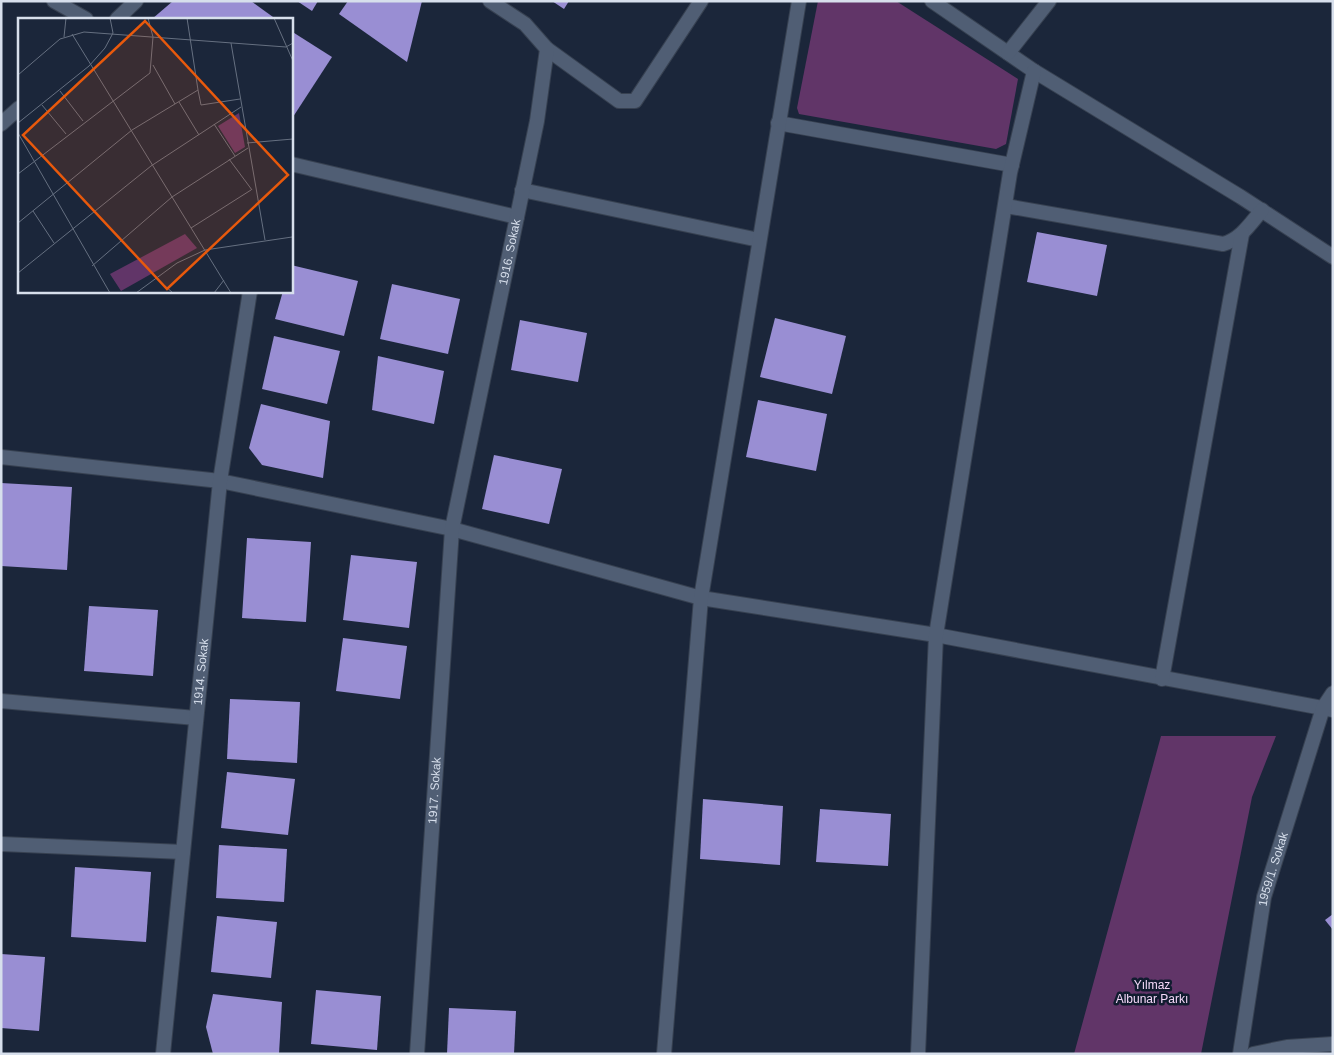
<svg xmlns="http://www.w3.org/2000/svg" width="1334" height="1055" font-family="Arial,sans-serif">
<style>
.green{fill:#613568}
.building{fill:#998ed3}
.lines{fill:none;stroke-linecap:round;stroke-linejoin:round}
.minor-casing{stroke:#374151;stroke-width:16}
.minor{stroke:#505e74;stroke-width:14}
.labels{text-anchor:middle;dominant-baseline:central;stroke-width:5;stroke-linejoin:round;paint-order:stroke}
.street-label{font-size:12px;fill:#d7dfec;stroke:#111c2f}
.park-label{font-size:12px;fill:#f4d8f8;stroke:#111c2f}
.inset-road{fill:none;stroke:#667081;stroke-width:1}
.view{fill:#e8590c;fill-opacity:0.15;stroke:#e8590c;stroke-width:2.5}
.inset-edge{fill:none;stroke:#d7dfec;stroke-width:2.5}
</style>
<rect width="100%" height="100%" fill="#1b263a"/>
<g class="green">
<polygon points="818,1 896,1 1018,79 1006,144 996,149 799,114 797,108"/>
<polygon points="1161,736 1276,736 1252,797 1201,1054 1074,1054"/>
</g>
<g class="building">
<polygon points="173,1 251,1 273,17 272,19 152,19"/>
<polygon points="297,1 318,1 312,11"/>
<polygon points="348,1 422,1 407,62 339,14"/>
<polygon points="552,1 569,1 564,9"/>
<polygon points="291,31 332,57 291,120"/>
<polygon points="1037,232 1107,245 1097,296 1027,282"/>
<polygon points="291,265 358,281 344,336 275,319 283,291 291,291"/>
<polygon points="392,284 460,299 448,354 380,339"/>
<polygon points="775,318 846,336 832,394 760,377"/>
<polygon points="520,320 587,333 578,382 511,370"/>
<polygon points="274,336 340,351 327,404 262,389"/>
<polygon points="378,356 444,371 434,424 372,410"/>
<polygon points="758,400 827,414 816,471 746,457"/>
<polygon points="261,404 330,421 323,478 262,465 249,448"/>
<polygon points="494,455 562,469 549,524 482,509"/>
<polygon points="1,483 72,487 67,570 1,566"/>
<polygon points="247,538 311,542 306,622 242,618"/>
<polygon points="351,555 417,562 409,628 343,620"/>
<polygon points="89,606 158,610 153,676 84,671"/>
<polygon points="343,638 407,646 400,699 336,691"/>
<polygon points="230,699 300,702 297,763 227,759"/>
<polygon points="227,772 295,779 288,835 221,828"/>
<polygon points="703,799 783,806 780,865 700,859"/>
<polygon points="820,809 891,814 888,866 816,862"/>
<polygon points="219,845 287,849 284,902 216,898"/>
<polygon points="75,867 151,872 146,942 71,937"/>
<polygon points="1333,914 1333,930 1325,920"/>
<polygon points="217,916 277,922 271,978 211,972"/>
<polygon points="1,954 45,957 39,1031 1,1028"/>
<polygon points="316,990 381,996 377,1050 311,1044"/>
<polygon points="213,994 282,1002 279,1054 213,1054 206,1027"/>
<polygon points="449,1008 516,1011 514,1054 447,1054"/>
</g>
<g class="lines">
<defs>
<g id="minor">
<polyline points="54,1 86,19"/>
<polyline points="932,1 1034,71 1241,197 1333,257"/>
<polyline points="117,19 136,1"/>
<polyline points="547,49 619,101 635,101 701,1"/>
<polyline points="1008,53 1049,1"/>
<polyline points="778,123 1012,165"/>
<polyline points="1,124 19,108"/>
<polyline points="291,164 517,217"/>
<polyline points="522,190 759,240"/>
<path d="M1006 206 1223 244C1241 239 1250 224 1262 210"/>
<polyline points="1,457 220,481 452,529 701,598 936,635 1333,710"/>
<polyline points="1162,679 1242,234"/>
<polyline points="1,701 196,718"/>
<polyline points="1,844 183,852"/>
<path id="s1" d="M163 1054 220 481 250 291"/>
<path id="s2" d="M417 1054 452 529 537 121 547 49 525 24 490 1"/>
<polyline points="664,1054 701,598 799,1"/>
<polyline points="918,1054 936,635 1010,173 1034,71"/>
<path id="s3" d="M1240 1054 1264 897 1323 708 1333 693"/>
<polyline points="1253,1054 1287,1047 1333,1044"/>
</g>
</defs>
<use href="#minor" class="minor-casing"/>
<use href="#minor" class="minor"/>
</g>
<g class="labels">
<g class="street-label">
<text stroke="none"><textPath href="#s2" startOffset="809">1916. Sokak</textPath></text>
<text stroke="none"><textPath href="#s1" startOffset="384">1914. Sokak</textPath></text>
<text stroke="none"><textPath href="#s2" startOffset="264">1917. Sokak</textPath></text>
<text stroke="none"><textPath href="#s3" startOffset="188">1959/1. Sokak</textPath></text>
</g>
<g class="park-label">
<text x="1152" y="985">Yılmaz<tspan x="1152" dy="14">Albunar Parkı</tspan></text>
</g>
</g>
<g transform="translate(18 18)">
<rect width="275" height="275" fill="#1b263a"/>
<path d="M221 95 227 129 217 135 200 108ZM167 216 179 230 103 273 92 256Z" fill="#613568"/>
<path class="inset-road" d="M256 0 275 43M54 16 213 275M46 19 48 0M213 25 247 222M135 47 157 86M0 57 42 21 66 14 268 29 275 25M180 72 183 87 222 81M42 73 65 103M161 84 181 117M24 87 48 116M0 105 71 48 87 30 95 15 92 0M196 106 217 138M0 115 92 275M229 125 275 121M211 141 234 172M0 156 132 55 135 19 130 0M15 193 36 225M0 205 114 112 180 72 169 0M275 209V268M173 210 233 172M74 248 154 179 230 130M0 255 133 148 223 89M138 260 155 275M118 275 159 245 187 232 274 219M196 275 206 262"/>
<path class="view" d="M127 3 270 157 149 271 5 117Z"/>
<rect width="275" height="275" class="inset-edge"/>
</g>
<rect width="1334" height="1055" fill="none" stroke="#d7dfec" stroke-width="5"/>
</svg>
